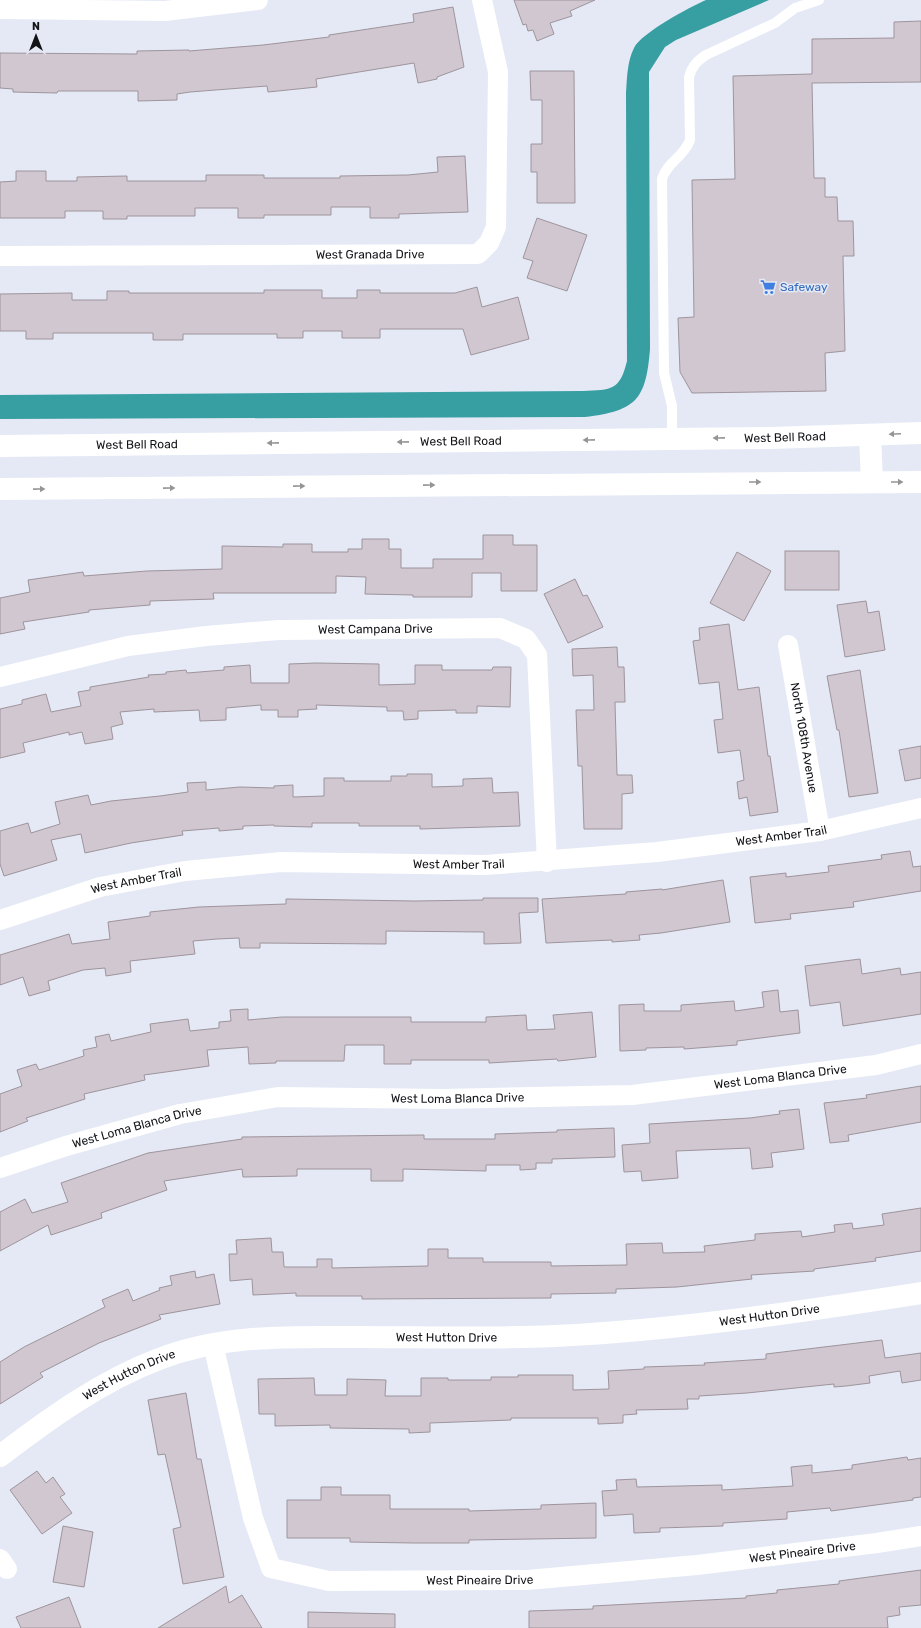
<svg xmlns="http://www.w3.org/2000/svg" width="921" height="1628" font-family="Rubik,sans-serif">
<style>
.water{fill:#379ea2}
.building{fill:#d1c7d0;stroke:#9e949c}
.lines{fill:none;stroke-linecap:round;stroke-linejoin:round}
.service{stroke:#fff;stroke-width:10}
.minor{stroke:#fff;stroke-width:20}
.tertiary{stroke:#fff;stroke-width:22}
.primary{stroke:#fff;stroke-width:22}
.oneway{fill:#949597}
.labels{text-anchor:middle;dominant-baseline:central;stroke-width:3;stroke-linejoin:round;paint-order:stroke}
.street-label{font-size:12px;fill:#121317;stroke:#e4e9f5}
.shop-label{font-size:12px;fill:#366cbe;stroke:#e4e9f5;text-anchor:start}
</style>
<rect width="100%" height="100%" fill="#e4e9f5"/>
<path class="water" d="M706 0H769L676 40 665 47 649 72 650 349C646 400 636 411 585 417L0 419V395L583 391C612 390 620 390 627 361L626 93C627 78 627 62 634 48 641 33 690 7 706 0Z"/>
<g class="building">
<polygon points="514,0 595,0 570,11 572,16 550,23 554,34 537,41 533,30 528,31 526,24 523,25"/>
<polygon points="453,7 464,67 437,77 437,79 418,83 414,63 316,79 317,87 268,92 267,86 190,92 177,94 177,100 138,101 138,91 58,91 57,93 13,92 13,89 0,88 0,53 137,54 137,51 189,50 189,51 263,45 329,37 329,35 414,22 413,14"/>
<polygon points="921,21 921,82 812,83 814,178 825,178 825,197 837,197 838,221 853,221 854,256 843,256 845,351 825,353 826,391 692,393 680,372 678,318 694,317 692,180 735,179 733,76 812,74 812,39 894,38 894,22"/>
<polygon points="530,71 574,71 575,203 537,203 537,172 531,172 531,144 542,144 542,100 531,100"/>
<polygon points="465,156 468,212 399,214 399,218 370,218 370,207 331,207 331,215 264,215 264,218 238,218 238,208 195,208 195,216 127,216 127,219 103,219 103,211 65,211 65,218 0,218 0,182 16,181 16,171 46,171 46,181 77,181 77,177 127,176 127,181 206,181 206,175 264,175 264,178 340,178 340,176 408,175 438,172 437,157"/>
<polygon points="537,218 587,235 567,291 527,278 533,261 523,258"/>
<polygon points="477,287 482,307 518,297 529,339 471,355 463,329 380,329 380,338 342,338 342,331 303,331 303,338 277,338 277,334 183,334 183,340 153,340 153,333 53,333 53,339 26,339 26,331 0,331 0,294 72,293 72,300 107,300 107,291 129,291 129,293 264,293 264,290 322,290 322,298 357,298 357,290 380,290 380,293 455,293"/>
<polygon points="483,535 513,535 513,545 537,545 537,591 501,591 501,573 472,573 472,597 413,597 413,595 365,594 366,577 336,576 336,593 213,593 214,599 150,601 150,605 89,610 89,612 23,622 25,629 0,634 0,598 30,592 28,580 83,572 84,576 147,571 222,569 222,546 283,547 283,544 312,544 312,552 348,552 348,549 362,549 362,539 389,539 389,549 401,549 401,568 433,568 433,559 483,559"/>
<rect x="785" y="551" width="54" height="39"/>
<polygon points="737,552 771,571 744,621 710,603"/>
<polygon points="575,579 583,596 587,595 603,627 568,643 544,594"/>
<polygon points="866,601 868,613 879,611 885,650 845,657 837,605"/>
<polygon points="729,624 738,690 759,687 768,756 770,756 778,812 750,816 747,797 739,799 737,782 744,780 740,750 718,753 714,720 723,719 719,682 699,684 693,641 700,640 699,628"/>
<polygon points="617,647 618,667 624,667 625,702 615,702 617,775 632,775 633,793 622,794 622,829 584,829 582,766 578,766 576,710 594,710 593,675 573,676 572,649"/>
<polygon points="316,663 379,664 379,685 415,684 415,665 442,665 442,670 492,670 493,667 511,667 510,707 477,706 477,713 456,713 456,710 418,711 418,719 404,720 403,711 387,711 387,707 316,705 317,709 298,710 298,717 278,717 278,710 261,710 261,705 226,708 226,720 200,721 199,710 154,712 154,709 120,712 123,724 111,727 113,739 85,744 82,732 69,735 69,732 23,743 25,752 0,758 0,709 22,704 22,700 46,694 51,712 81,706 78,692 90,690 90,687 149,677 148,675 166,674 166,672 186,670 187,673 224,670 224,667 250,665 251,683 289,683 289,664"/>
<polygon points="860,670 878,793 849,797 839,730 837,730 827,676"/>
<polygon points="921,746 921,778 905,781 899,750"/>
<polygon points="407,774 432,774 432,787 463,786 463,779 492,778 493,793 518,792 520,826 420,829 420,826 359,826 359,823 312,823 312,827 274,826 274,825 243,826 243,829 219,831 219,828 182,831 183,835 131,843 85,853 81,834 51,840 57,860 4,876 0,864 0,831 28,823 31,833 60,824 55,802 88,795 91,805 111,801 160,796 188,792 187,783 206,782 206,790 240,787 274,788 274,786 293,785 293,797 324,796 324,778 344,778 344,781 391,781 391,776 407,776"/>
<polygon points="910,851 913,867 921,866 921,891 853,902 854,907 790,914 791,919 755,923 750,877 786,873 786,877 829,872 828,866 882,859 881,855"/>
<polygon points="723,880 730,922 661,933 639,935 640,940 612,942 612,940 546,943 542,899 626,894 626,892 662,889 662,890"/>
<polygon points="483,898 538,898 538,912 519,913 521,943 484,944 484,932 386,931 386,944 260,943 260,948 240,948 239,938 217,939 193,941 195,954 130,961 131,972 106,976 105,968 83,970 48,981 50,990 29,996 23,977 0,985 0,955 69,934 72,944 110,939 108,922 150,916 150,912 199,907 286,904 286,899 415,901 483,900"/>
<polygon points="860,959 862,974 900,968 901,975 921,972 921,1014 843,1026 840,1002 810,1006 805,966"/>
<polygon points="778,990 780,1012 798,1010 800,1033 737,1041 737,1045 684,1049 684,1047 646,1048 646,1050 620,1051 619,1005 644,1004 644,1011 681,1011 681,1005 734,1001 735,1011 764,1007 762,992"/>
<polygon points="248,1009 248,1020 282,1017 411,1017 411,1022 486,1022 486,1017 526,1015 527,1030 555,1029 553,1015 592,1012 596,1057 558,1061 557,1059 489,1063 489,1060 411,1060 411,1064 384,1064 384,1045 345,1045 344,1061 276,1061 276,1063 249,1064 248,1047 207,1050 209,1066 144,1075 145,1080 84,1094 85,1099 26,1118 28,1121 0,1132 0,1094 22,1086 17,1070 36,1064 39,1070 84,1056 83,1050 97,1047 95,1037 109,1034 111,1041 151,1032 150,1024 188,1019 190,1031 219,1028 219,1022 231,1021 230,1010"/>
<polygon points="921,1086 921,1122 848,1135 849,1141 830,1143 824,1103 867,1098 866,1095"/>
<polygon points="799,1109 804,1149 771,1153 773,1167 752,1169 750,1148 676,1151 678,1178 642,1181 641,1171 624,1172 622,1145 650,1143 649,1124 750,1118 780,1114 779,1111"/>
<polygon points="614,1128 615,1157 552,1159 552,1163 536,1163 536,1169 520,1170 520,1165 486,1165 486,1171 403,1169 403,1181 371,1181 371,1169 297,1169 297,1176 243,1177 242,1169 164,1181 167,1190 101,1213 102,1218 51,1235 48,1225 0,1251 0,1212 25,1199 32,1213 68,1202 61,1183 148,1153 242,1139 242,1137 424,1135 424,1139 495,1139 495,1134 557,1132 557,1130"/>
<polygon points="921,1208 921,1251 875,1258 876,1261 814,1269 814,1271 751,1275 752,1279 677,1287 616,1289 616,1293 551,1294 551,1298 362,1299 362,1296 296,1296 296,1293 253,1295 252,1279 230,1281 229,1254 237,1254 236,1240 271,1238 272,1252 283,1252 284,1267 317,1267 317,1259 332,1259 332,1268 428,1266 428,1249 448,1249 448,1258 483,1258 483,1262 551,1262 551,1266 627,1265 626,1244 662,1243 663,1253 705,1252 704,1246 755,1240 755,1234 801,1231 802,1237 835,1232 834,1225 852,1223 853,1229 884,1225 882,1214"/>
<polygon points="195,1271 196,1278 214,1274 220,1304 159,1315 161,1319 99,1343 40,1373 43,1377 0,1404 0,1362 24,1347 105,1307 102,1300 128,1289 133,1301 160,1290 159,1288 172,1285 170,1276"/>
<polygon points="882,1340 885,1358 921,1353 921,1380 902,1383 900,1371 869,1376 870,1383 846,1386 834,1387 834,1384 747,1393 699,1396 699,1399 687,1399 688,1409 636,1410 637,1414 623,1415 623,1423 598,1424 598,1418 511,1418 511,1420 430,1423 430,1432 409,1433 409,1429 330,1428 330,1425 275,1426 275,1414 259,1414 258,1379 314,1378 315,1395 347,1395 347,1379 386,1380 385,1396 421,1396 421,1378 448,1378 448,1380 491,1380 491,1377 518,1377 518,1375 573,1375 573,1390 609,1389 608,1371 644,1369 644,1367 705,1365 704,1363 766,1359 766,1354"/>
<polygon points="186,1393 197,1459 201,1459 224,1577 183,1584 173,1529 181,1527 165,1454 158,1455 148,1400"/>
<polygon points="907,1457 908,1460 921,1458 921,1497 913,1498 913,1500 831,1511 830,1508 787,1512 787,1519 723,1523 723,1526 660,1528 660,1532 634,1533 633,1514 604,1516 602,1491 617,1490 616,1480 636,1479 637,1487 722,1485 722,1490 793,1486 791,1467 812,1465 812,1473 852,1469 852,1465"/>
<polygon points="37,1471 46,1483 53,1477 65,1494 60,1497 72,1513 42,1534 10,1490"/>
<polygon points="321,1487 341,1487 341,1495 390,1495 390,1509 469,1509 469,1511 541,1509 541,1505 596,1503 596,1538 469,1540 469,1543 414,1543 350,1542 350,1538 287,1538 287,1500 321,1500"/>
<polygon points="63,1526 93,1532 84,1587 53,1582"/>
<polygon points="921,1570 921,1605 899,1607 900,1615 887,1617 888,1628 529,1628 529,1611 593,1609 593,1606 746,1598 746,1596 777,1593 777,1590 839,1584 839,1581"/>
<polygon points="226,1586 229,1603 242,1595 262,1628 158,1628"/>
<polygon points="69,1597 81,1628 21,1628 16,1617"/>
<polygon points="308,1612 395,1614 395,1628 308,1628"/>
</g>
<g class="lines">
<path class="service" d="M672 439V406L664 373 662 179C667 162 684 157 690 140L689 77C692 66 697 61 706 55L775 23 795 8 819 0"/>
<g class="minor">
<polyline points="0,9 165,11 258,0"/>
<path id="s1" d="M0 256 478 254 489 243 496 227 498 72 482 0"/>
<path id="s2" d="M788 645 820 831"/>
<path id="s3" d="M0 677 128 646 206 636 279 630 500 628 526 639 537 655 547 862"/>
<path id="s4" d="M0 920 100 887 185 871 281 862 485 865 657 852 820 831 921 808"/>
<path id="s5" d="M0 1168 66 1146 180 1114 278 1097 443 1099 632 1095 876 1065 921 1054"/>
<path id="s6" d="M213 1344 253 1518 271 1568 329 1581 527 1580 697 1565 877 1543 921 1536"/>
<polyline points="0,1559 7,1569"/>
</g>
<path class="tertiary" id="s7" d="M0 1456C50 1418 101 1381 159 1359 224 1334 290 1337 358 1337 423 1337 489 1339 555 1336 678 1330 799 1312 921 1293"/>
<g class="primary">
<polyline points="870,435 872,482"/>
<path id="s8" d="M0 446 770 438 921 433"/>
<polyline points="0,489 921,482"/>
</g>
</g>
<defs><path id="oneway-solid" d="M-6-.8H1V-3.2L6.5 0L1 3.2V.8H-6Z"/></defs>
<g class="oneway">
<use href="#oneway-solid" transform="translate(895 434) rotate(178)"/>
<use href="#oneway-solid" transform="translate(719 438) rotate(179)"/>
<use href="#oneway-solid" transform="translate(589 440) rotate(179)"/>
<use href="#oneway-solid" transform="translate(403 442) rotate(179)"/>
<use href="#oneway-solid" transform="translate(273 443) rotate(179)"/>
<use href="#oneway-solid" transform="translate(755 482)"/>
<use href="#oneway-solid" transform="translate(897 482)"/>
<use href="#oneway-solid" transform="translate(429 485) rotate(-1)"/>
<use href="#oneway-solid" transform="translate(299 486) rotate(-1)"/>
<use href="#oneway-solid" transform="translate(169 488) rotate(-1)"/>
<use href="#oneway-solid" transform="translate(39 489) rotate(-1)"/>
</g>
<defs>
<symbol id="supermarket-bare" viewBox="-9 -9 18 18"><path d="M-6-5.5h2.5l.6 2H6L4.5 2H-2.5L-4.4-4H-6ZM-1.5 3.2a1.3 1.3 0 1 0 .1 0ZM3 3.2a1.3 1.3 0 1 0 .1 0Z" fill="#3f7fe0" stroke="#e4e9f5" stroke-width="2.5" paint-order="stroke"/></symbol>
</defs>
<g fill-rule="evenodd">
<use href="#supermarket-bare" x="757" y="276" width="22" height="22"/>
</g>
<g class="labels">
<g class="street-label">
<text stroke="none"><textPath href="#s1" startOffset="370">West Granada Drive</textPath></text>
<text stroke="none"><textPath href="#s8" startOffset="785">West Bell Road</textPath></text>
<text stroke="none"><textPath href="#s8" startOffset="461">West Bell Road</textPath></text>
<text stroke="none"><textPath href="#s8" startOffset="137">West Bell Road</textPath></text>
<text stroke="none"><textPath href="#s3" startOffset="380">West Campana Drive</textPath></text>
<text stroke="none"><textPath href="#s2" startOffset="94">North 108th Avenue</textPath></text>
<text stroke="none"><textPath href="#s4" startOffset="790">West Amber Trail</textPath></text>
<text stroke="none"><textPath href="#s4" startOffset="466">West Amber Trail</textPath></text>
<text stroke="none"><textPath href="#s4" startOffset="142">West Amber Trail</textPath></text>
<text stroke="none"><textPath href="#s5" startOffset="791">West Loma Blanca Drive</textPath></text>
<text stroke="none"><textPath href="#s5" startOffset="467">West Loma Blanca Drive</textPath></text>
<text stroke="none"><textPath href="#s5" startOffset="143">West Loma Blanca Drive</textPath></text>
<text stroke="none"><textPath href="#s7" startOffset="801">West Hutton Drive</textPath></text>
<text stroke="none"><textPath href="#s7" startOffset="477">West Hutton Drive</textPath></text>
<text stroke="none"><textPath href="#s7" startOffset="153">West Hutton Drive</textPath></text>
<text stroke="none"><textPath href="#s6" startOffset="766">West Pineaire Drive</textPath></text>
<text stroke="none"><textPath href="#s6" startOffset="442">West Pineaire Drive</textPath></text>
</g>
<g class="shop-label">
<text x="780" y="287">Safeway</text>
</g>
</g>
<g transform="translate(36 36)" stroke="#e4e9f5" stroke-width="3" paint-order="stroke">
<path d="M0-3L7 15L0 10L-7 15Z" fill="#121317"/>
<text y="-6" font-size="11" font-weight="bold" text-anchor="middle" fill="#121317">N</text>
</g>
</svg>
